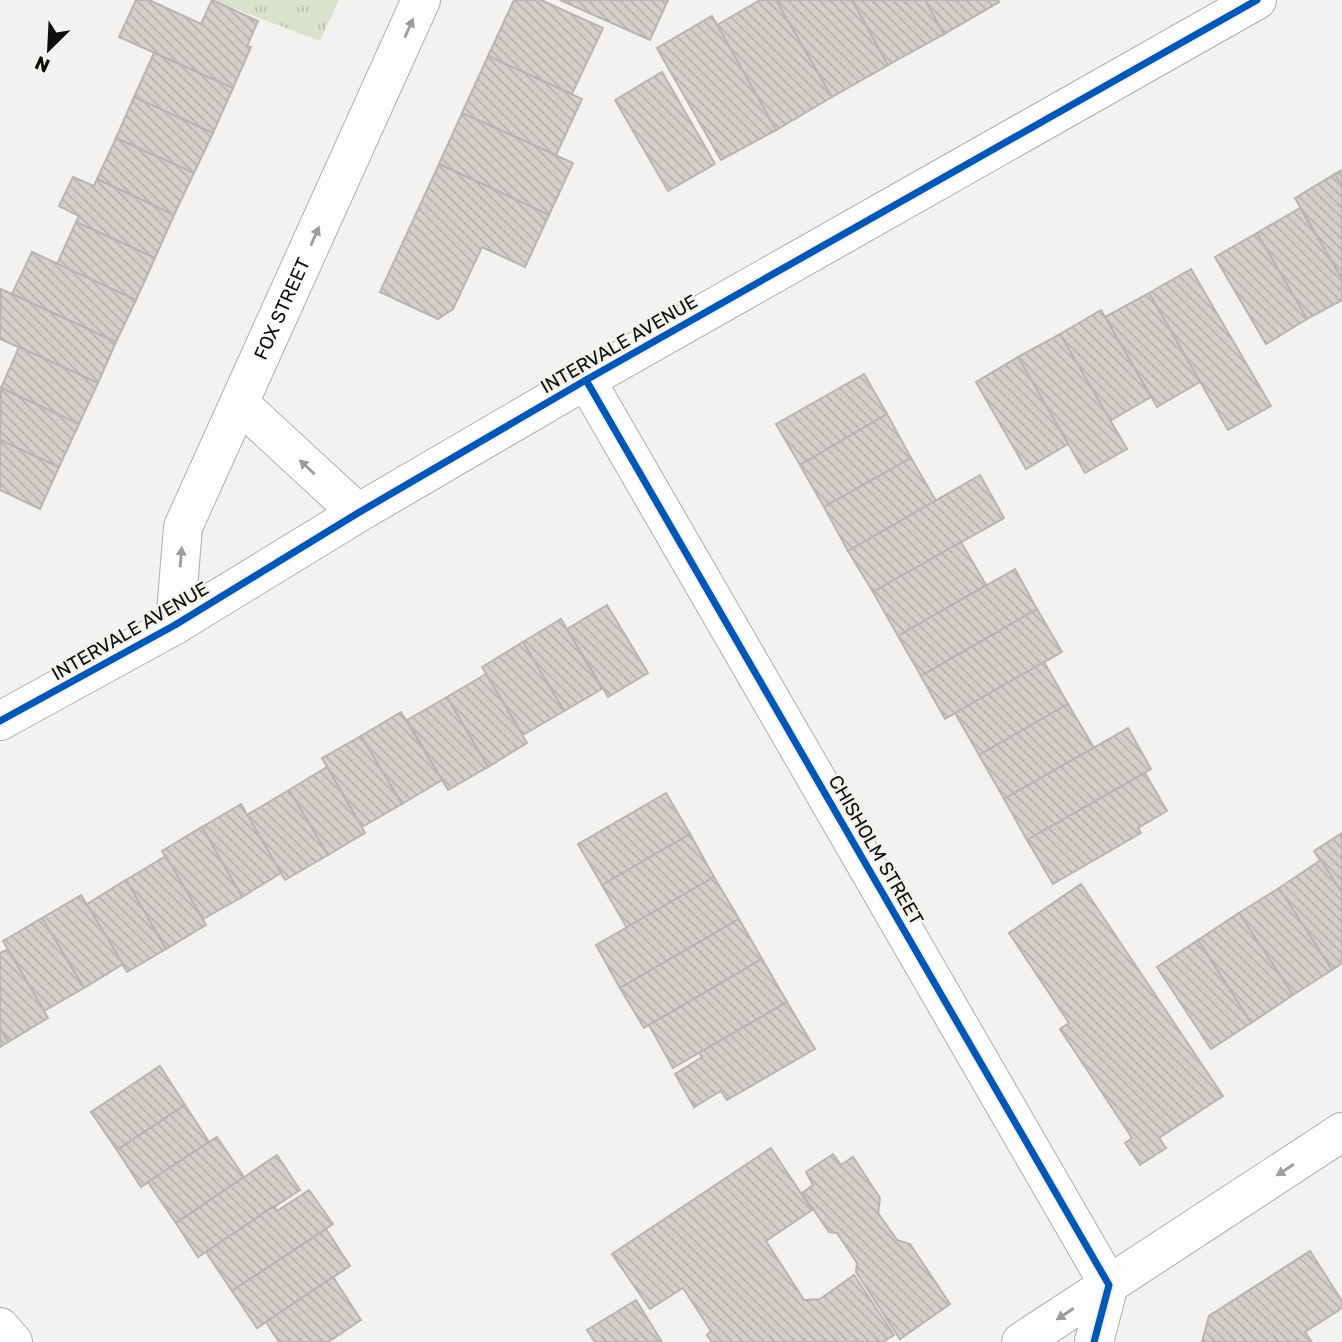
<svg xmlns="http://www.w3.org/2000/svg" width="1342" height="1342" font-family="Rubik,sans-serif">
<style>
.grass{fill:url(#grass-tufts)}
.building{fill:url(#building-back-hatch);stroke:#b6b5b4;stroke-width:2}
.lines{fill:none;stroke-linecap:round;stroke-linejoin:round}
.minor-casing{stroke:#afaead;stroke-width:40}
.minor{stroke:#fdfdfd;stroke-width:38}
.cycleway-casing{stroke:#f4f2ef;stroke-width:11}
.cycleway{stroke:#0057b8;stroke-width:7}
.oneway{fill:#9d9d9d}
.labels{text-anchor:middle;dominant-baseline:central;stroke-width:5;stroke-linejoin:round;paint-order:stroke}
.street-label{font-size:19px;fill:#0e0e0d;stroke:#f4f2ef}
</style>
<defs>
<pattern id="grass-tufts" width="24" height="20" patternUnits="userSpaceOnUse" patternTransform="scale(1.75)"><rect width="24" height="20" fill="#dae1cc"/><path d="M3 7l-1-3M5 7V3M7 7l1-3M15 17l-1-3M17 17v-4M19 17l1-3" fill="none" stroke="#bac0ae"/></pattern>
<pattern id="building-back-hatch" width="6" height="6" patternUnits="userSpaceOnUse" patternTransform="scale(1.75)"><rect width="6" height="6" fill="#d5d0c9"/><path d="M-1 5l2 2M0 0l6 6M5-1l2 2" fill="none" stroke="#b6b1ab"/></pattern>
</defs>
<rect width="100%" height="100%" fill="#f3f2f0"/>
<polygon class="grass" points="212,0 339,0 320,41"/>
<g class="building">
<polygon points="136,0 149,0 201,24 212,0 258,21 247,46 251,47 233,88 119,37"/>
<polygon points="514,0 541,0 603,28 572,94 488,56"/>
<polygon points="560,0 668,0 650,40"/>
<polygon points="760,0 776,0 832,97 776,130 717,25"/>
<polygon points="776,0 852,0 888,65 832,97"/>
<polygon points="852,0 925,0 944,34 888,65"/>
<polygon points="925,0 998,0 999,2 944,34"/>
<polygon points="712,16 776,130 721,160 657,48"/>
<polygon points="154,53 233,88 213,133 134,97"/>
<polygon points="488,56 582,99 556,155 462,113"/>
<polygon points="662,72 715,164 668,191 615,100"/>
<polygon points="134,97 213,133 194,173 116,138"/>
<polygon points="462,113 573,163 549,215 439,164"/>
<polygon points="116,138 194,173 174,215 97,179"/>
<polygon points="439,164 549,215 525,267 482,247 453,309 438,319 380,292"/>
<polygon points="1342,170 1342,186 1335,174"/>
<polygon points="1335,174 1342,186 1342,279 1295,198"/>
<polygon points="73,177 94,186 97,179 174,215 155,258 76,222 79,216 59,206"/>
<polygon points="1300,208 1342,279 1342,300 1307,319 1257,233"/>
<polygon points="76,222 155,258 136,300 57,264"/>
<polygon points="1257,233 1307,319 1266,344 1215,257"/>
<polygon points="32,252 136,300 116,342 12,294"/>
<polygon points="1191,269 1271,406 1228,430 1149,293"/>
<polygon points="1,289 116,342 98,383 0,339"/>
<polygon points="1149,293 1200,382 1157,407 1105,317"/>
<polygon points="1101,310 1151,397 1110,421 1060,334"/>
<polygon points="1060,334 1127,449 1085,473 1018,357"/>
<polygon points="19,347 98,383 79,424 1,388"/>
<polygon points="1018,357 1068,444 1026,469 976,382"/>
<polygon points="864,374 887,414 800,465 776,424"/>
<polygon points="1,388 79,424 59,467 0,440"/>
<polygon points="887,414 911,458 824,507 800,465"/>
<polygon points="0,440 59,467 40,509 0,490"/>
<polygon points="911,458 936,501 848,551 824,507"/>
<polygon points="980,475 1004,518 873,592 848,551"/>
<polygon points="961,542 986,585 898,636 873,592"/>
<polygon points="1015,569 1037,609 921,676 898,636"/>
<polygon points="607,605 648,673 608,697 567,629"/>
<polygon points="1037,609 1062,652 945,719 921,676"/>
<polygon points="561,619 602,689 564,711 523,642"/>
<polygon points="523,642 564,711 523,735 482,667"/>
<polygon points="1044,662 1068,704 979,755 955,713"/>
<polygon points="486,674 527,743 488,767 447,697"/>
<polygon points="447,697 488,767 448,790 407,720"/>
<polygon points="1068,704 1094,748 1004,799 979,755"/>
<polygon points="401,712 442,780 402,804 361,736"/>
<polygon points="1128,728 1151,769 1027,840 1004,799"/>
<polygon points="361,736 402,804 362,827 322,758"/>
<polygon points="327,767 365,833 328,855 289,790"/>
<polygon points="1145,773 1167,811 1138,828 1141,833 1053,884 1027,840"/>
<polygon points="289,790 328,855 285,880 247,815"/>
<polygon points="666,793 690,834 602,885 578,844"/>
<polygon points="241,804 281,873 242,897 202,827"/>
<polygon points="202,827 242,897 203,919 162,851"/>
<polygon points="1342,833 1342,893 1314,851"/>
<polygon points="690,834 714,877 627,928 602,885"/>
<polygon points="166,856 206,925 166,949 126,880"/>
<polygon points="1321,860 1342,893 1342,963 1332,970 1279,888"/>
<polygon points="714,877 739,919 620,988 596,945"/>
<polygon points="126,880 166,949 127,972 87,904"/>
<polygon points="1081,884 1223,1096 1159,1138 1166,1148 1140,1165 1125,1143 1132,1138 1060,1029 1069,1023 1009,933"/>
<polygon points="1279,888 1332,970 1293,995 1239,913"/>
<polygon points="81,895 123,964 84,988 42,918"/>
<polygon points="1239,913 1293,995 1251,1023 1198,940"/>
<polygon points="42,918 84,988 44,1011 3,941"/>
<polygon points="739,919 762,959 644,1028 620,988"/>
<polygon points="1198,940 1251,1023 1211,1049 1157,967"/>
<polygon points="8,949 48,1018 8,1042 0,1028 0,953"/>
<polygon points="762,959 787,1002 673,1068 649,1025"/>
<polygon points="787,1002 815,1049 727,1100 721,1091 694,1107 675,1074 702,1057 699,1053"/>
<polygon points="0,1028 8,1042 0,1047"/>
<polygon points="160,1066 185,1105 117,1150 91,1112"/>
<polygon points="185,1105 209,1142 141,1187 117,1150"/>
<polygon points="217,1137 244,1177 176,1223 148,1182"/>
<polygon points="771,1148 812,1210 766,1241 804,1300 820,1299 854,1275 894,1335 883,1342 712,1342 707,1335 711,1331 683,1288 650,1309 612,1254"/>
<polygon points="833,1154 841,1165 853,1157 880,1198 878,1213 897,1240 910,1244 950,1304 900,1339 856,1272 857,1263 837,1233 829,1232 802,1193 813,1185 806,1172"/>
<polygon points="277,1155 300,1190 198,1257 176,1223"/>
<polygon points="309,1190 333,1224 232,1291 206,1252 274,1206 277,1211"/>
<polygon points="326,1229 350,1266 257,1328 232,1291"/>
<polygon points="1310,1251 1342,1301 1342,1308 1305,1332 1312,1342 1202,1342 1209,1316"/>
<polygon points="333,1277 361,1320 328,1342 279,1342 266,1322"/>
<polygon points="636,1300 662,1342 595,1342 587,1330"/>
</g>
<g class="lines">
<defs>
<g id="minor">
<polyline points="586,380 1109,1285 1094,1342"/>
<polyline points="239,403 358,513"/>
<path id="s1" d="M175 625 183 527 421 0"/>
<polyline points="0,721 175,625 358,513 586,380 1257,0"/>
<polyline points="0,1327 13,1342"/>
<polyline points="1021,1342 1342,1132"/>
</g>
</defs>
<use href="#minor" class="minor-casing"/>
<use href="#minor" class="minor"/>
<defs>
<g id="cycleway">
<polyline points="586,380 1109,1285 1094,1342"/>
<polyline points="0,721 175,625 358,513 586,380 1257,0"/>
</g>
</defs>
<use href="#cycleway" class="cycleway-casing"/>
<use href="#cycleway" class="cycleway"/>
</g>
<defs><path id="oneway-solid" d="M-6-.8H1V-3.2L6.5 0L1 3.2V.8H-6Z" transform="scale(1.75)"/></defs>
<g class="oneway">
<use href="#oneway-solid" transform="translate(409 28) rotate(-66)"/>
<use href="#oneway-solid" transform="translate(315 236) rotate(-66)"/>
<use href="#oneway-solid" transform="translate(307 467) rotate(-137)"/>
<use href="#oneway-solid" transform="translate(181 557) rotate(-85)"/>
<use href="#oneway-solid" transform="translate(1285 1170) rotate(147)"/>
<use href="#oneway-solid" transform="translate(1065 1314) rotate(147)"/>
</g>
<g class="labels">
<g class="street-label">
<text stroke="none"><textPath href="#s1" startOffset="338">FOX STREET</textPath></text>
<text transform="translate(619 344) rotate(-30)">INTERVALE AVENUE</text>
<text transform="translate(130 631) rotate(-30)">INTERVALE AVENUE</text>
<text transform="translate(876 850) rotate(60)">CHISHOLM STREET</text>
</g>
</g>
<g transform="translate(49 49) rotate(204)" stroke="#f4f2ef" stroke-width="5" paint-order="stroke">
<path d="M0-5L12 26L0 18L-12 26Z" fill="#0e0e0d"/>
<text y="-10" font-size="19" font-weight="bold" text-anchor="middle" fill="#0e0e0d">N</text>
</g>
</svg>
